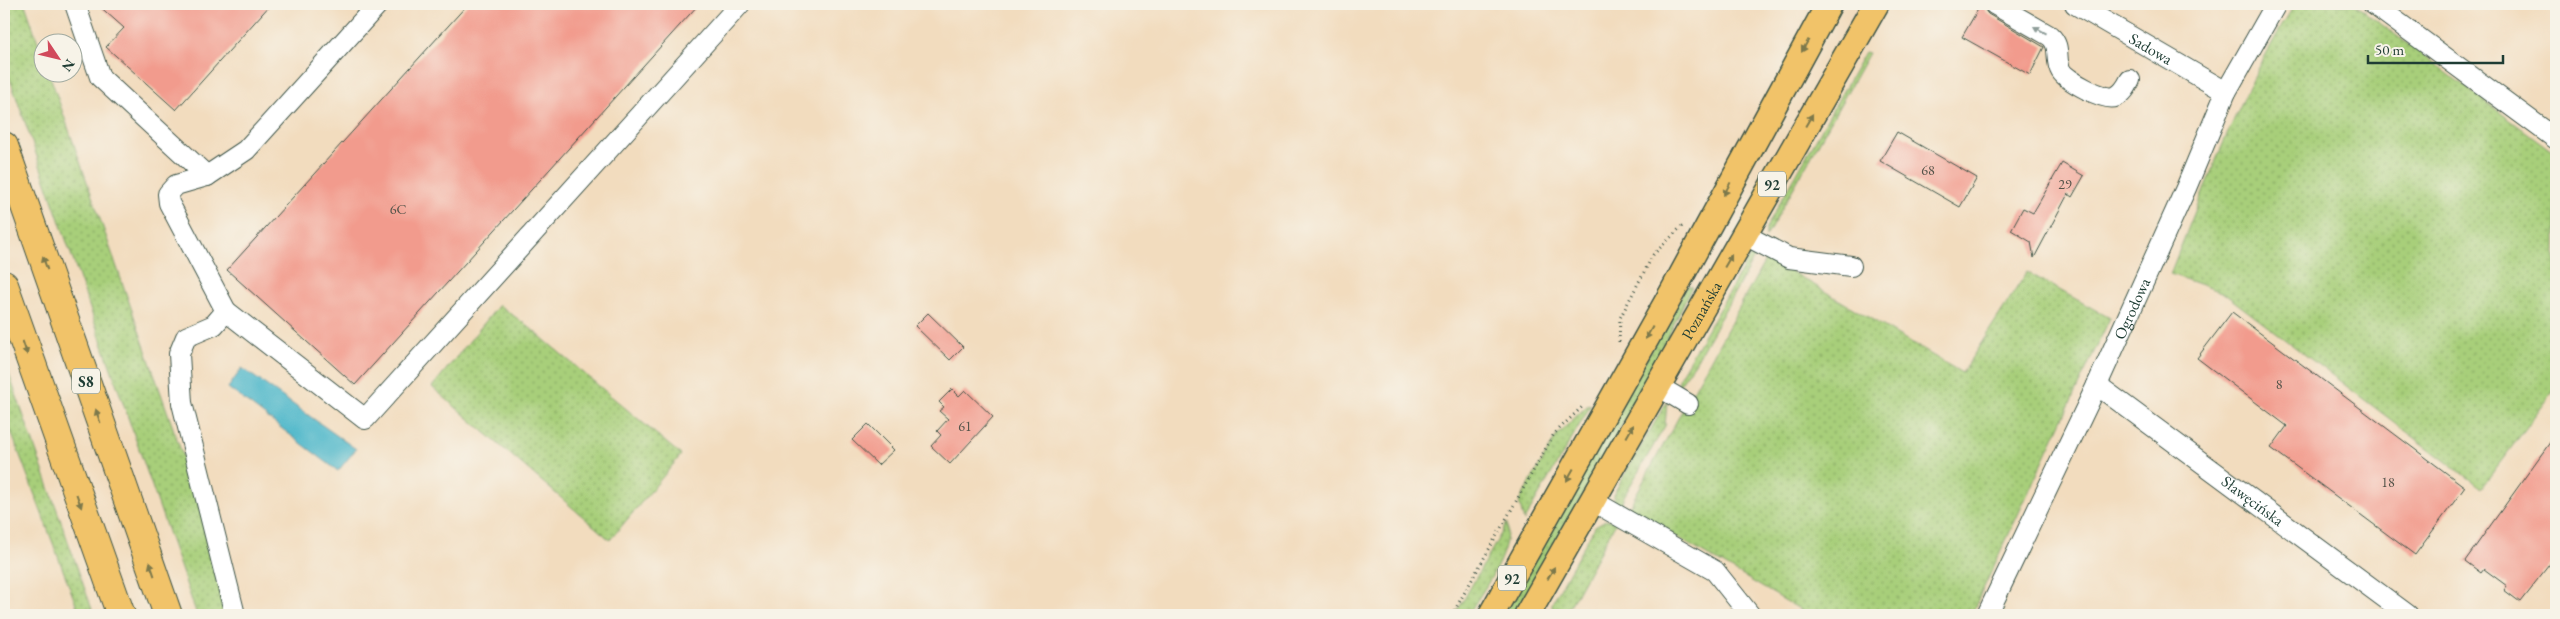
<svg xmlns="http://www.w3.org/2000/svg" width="2560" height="619" font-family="'EB Garamond',serif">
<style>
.grass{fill:url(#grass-dots);stroke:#648657}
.water{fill:#4db7ca;stroke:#367a7f}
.building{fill:#f29b8d}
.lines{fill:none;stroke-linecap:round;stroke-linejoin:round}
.minor-casing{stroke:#3f5549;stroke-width:22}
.major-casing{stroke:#3f5549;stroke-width:28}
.highway-casing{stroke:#3f5549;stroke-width:30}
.path{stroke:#3f5549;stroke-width:3;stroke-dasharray:1 4;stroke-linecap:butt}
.minor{stroke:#fff;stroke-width:20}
.major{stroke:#f1c369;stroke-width:25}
.highway{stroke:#f1c369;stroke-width:28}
.oneway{fill:#8f9e9a}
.oneway2{fill:#7d794c}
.labels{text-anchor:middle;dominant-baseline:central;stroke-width:5;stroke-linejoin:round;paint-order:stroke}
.number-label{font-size:14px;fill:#54544a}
.shield{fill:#f7f3e8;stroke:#60746a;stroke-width:1}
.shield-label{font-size:15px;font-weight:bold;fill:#1f3d34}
.street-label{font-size:16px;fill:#1f3d34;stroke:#f7f3e8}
</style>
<defs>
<pattern id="grass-dots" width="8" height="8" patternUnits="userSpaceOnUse" patternTransform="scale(1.25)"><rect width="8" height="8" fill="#a8cf7a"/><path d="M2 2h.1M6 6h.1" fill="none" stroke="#88a965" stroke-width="1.8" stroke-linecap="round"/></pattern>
</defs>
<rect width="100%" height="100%" fill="#f7f3e8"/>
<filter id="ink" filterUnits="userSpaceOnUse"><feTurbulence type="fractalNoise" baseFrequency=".02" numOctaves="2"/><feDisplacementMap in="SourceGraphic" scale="10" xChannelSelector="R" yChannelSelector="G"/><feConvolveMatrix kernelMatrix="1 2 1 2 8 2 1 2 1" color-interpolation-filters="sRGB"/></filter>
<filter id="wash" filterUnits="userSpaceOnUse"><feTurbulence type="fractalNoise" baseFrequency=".0096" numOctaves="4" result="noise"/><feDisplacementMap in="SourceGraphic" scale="20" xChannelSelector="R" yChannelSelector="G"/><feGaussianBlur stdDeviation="1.12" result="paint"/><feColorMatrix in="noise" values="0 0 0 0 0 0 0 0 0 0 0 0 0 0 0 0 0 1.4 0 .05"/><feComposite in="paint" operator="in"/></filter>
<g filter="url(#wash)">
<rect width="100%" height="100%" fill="#f2dcbe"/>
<g class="grass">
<polygon points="4,4 25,4 42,54 42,72 49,73 237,611 235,615 197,615 4,62"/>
<path d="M2295 4H2354L2556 154V388L2481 488 2222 292 2170 274C2207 181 2242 89 2295 4Z"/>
<polygon points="1865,52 1869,53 1766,237 1766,228"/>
<polygon points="1758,251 1695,363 1677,388 1680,376 1750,256"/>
<polygon points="1767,257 1962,373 2027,272 2110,318 1971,615 1810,615 1628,509"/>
<polygon points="1687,286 1692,286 1648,379 1515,615 1502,615"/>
<polygon points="499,305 529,327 681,455 610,540 432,387"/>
<polygon points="4,360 94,615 80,615 4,413"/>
<polygon points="1667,401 1665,426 1623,498 1620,509 1614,503 1613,495"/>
<polygon points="1589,404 1591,405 1524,521 1519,502 1557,435"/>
<polygon points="1611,520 1616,522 1565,615 1553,615 1552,603 1595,526 1604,521"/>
<path d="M1507 523C1510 556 1484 588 1468 615H1455Z"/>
</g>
<polygon class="water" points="242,368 356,449 338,471 228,388"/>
<g id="blocks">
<g class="building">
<polygon points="97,4 271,4 176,110 106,47 124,28"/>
<polygon points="468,4 699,4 355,385 227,270"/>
<polygon points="1981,4 1988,14 2044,47 2030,75 1962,37"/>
<polygon points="1897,132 1977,178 1960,207 1880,161"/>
<polygon points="2062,163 2084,176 2072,197 2068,194 2034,258 2031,242 2011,230 2023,208 2033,213"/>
<polygon points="2232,312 2465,487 2415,555 2271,448 2287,426 2197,358"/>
<polygon points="928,313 963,347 950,360 915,326"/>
<polygon points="952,389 959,396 965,390 993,417 950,464 931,446 941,435 937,431 948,419 939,411 944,407 939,402"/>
<polygon points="868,424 894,450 878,465 852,440"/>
<polygon points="2556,434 2556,556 2520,602 2504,590 2507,586 2484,569 2481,573 2465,561"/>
</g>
</g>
</g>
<g filter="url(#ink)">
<use href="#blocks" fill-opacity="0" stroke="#3f5549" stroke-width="1"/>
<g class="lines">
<defs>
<g id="minor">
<polyline points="75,4 100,77 207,176 176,185 168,194 169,203 226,311 214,325 186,337 179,354 182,403 235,615"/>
<path d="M1994 4 2050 36C2062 47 2054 59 2061 71 2067 81 2105 101 2115 97 2123 94 2127 86 2130 80"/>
<path id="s1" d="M2075 4 2226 92"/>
<polyline points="2373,4 2556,139"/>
<polyline points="207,176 246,150 378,4"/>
<polyline points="1743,234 1789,258 1851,266"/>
<polyline points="226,311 365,419 740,4"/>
<polyline points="1656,385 1688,404"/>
<path id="s2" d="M2097 385 2408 615"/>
<polyline points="1591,500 1715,571 1750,615"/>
<path id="s3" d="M1987 615 2097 385 2186 188 2226 92 2276 4"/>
</g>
<g id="major">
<polyline points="1491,615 1673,291 1829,4"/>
<path id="s4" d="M1527 615 1876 4"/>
</g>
<g id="highway">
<polyline points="4,146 168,615"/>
<polyline points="4,285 121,615"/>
</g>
</defs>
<use href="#minor" class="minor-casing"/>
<use href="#major" class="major-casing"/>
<use href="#highway" class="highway-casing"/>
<g class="path">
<polyline points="1619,342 1620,318 1653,255 1684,224"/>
<polyline points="1452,615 1554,434 1582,407"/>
</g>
<use href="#minor" class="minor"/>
<use href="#major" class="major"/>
<use href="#highway" class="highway"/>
</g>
<defs><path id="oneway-solid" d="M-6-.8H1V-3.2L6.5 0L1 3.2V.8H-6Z" transform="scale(1.25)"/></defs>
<use class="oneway" href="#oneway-solid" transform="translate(2040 30) rotate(-151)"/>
<g class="oneway2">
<use href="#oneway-solid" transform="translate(1805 46) rotate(119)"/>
<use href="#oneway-solid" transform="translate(1809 120) rotate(-60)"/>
<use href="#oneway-solid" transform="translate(1727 189) rotate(118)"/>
<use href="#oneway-solid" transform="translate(1728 261) rotate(-60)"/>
<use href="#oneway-solid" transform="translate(45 263) rotate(-109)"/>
<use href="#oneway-solid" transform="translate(1649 333) rotate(119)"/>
<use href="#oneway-solid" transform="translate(25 348) rotate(71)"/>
<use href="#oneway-solid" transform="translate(98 416) rotate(-109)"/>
<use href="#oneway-solid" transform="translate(1630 431) rotate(-61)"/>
<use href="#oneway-solid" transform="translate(1570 475) rotate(119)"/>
<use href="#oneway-solid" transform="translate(79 501) rotate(70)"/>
<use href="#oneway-solid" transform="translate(152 569) rotate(-109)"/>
<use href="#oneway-solid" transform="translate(1551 573) rotate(-61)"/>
</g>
</g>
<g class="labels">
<g class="number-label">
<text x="1928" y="170">68</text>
<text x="2065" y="184">29</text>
<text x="398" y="209">6C</text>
<text x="2279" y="384">8</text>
<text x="965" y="426">61</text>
<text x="2388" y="482">18</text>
</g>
<g class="shield">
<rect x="1758" y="171.5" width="28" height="25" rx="4"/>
<rect x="72" y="368.5" width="28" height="25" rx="4"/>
<rect x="1498" y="565.5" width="28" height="25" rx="4"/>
</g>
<g class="shield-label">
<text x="1772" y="184">92</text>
<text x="86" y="381">S8</text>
<text x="1512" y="578">92</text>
</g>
<g class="street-label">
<text stroke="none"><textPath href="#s1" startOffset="88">Sadowa</textPath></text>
<text stroke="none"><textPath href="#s4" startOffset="351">Poznańska</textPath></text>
<text stroke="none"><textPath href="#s3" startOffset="339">Ogrodowa</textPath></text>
<text stroke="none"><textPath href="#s2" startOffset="194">Sławęcińska</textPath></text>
</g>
</g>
<rect width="2560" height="619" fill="none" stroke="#f7f3e8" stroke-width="20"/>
<g transform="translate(58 58) rotate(125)"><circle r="24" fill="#f7f3e8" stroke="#a1aaa0"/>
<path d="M0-4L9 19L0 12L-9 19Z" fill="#d1495b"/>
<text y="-8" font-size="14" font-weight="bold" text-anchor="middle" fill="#1f3d34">N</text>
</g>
<path d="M2368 55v8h135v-8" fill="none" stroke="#1f3d34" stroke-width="2.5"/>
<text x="2375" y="55" font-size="15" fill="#1f3d34" stroke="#f7f3e8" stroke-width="4" paint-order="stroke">50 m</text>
</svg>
